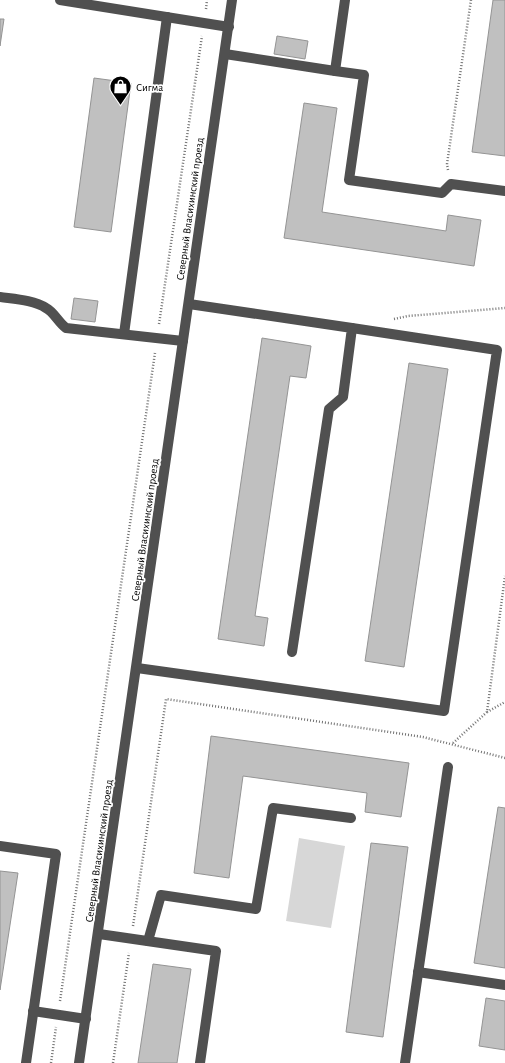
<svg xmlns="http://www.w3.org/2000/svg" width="505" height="1063" font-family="'Alegreya Sans',sans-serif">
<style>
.green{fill:#d7d7d7}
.building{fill:#c0c0c0;stroke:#949494}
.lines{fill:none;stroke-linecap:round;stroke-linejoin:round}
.path{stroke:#727272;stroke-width:2.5;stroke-dasharray:1 2;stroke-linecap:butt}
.minor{stroke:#505050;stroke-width:10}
.labels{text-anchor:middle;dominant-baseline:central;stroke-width:3.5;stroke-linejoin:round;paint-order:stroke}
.poi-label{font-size:11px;fill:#000;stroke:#fff;text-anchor:start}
.street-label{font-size:11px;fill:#000;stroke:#fff}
</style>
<rect width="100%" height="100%" fill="#fff"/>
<polygon class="green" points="299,838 345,846 331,928 286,921"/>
<g class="building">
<polygon points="493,0 505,0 505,156 472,152"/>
<polygon points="0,19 4,19 0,46"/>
<polygon points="277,36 308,41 305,59 274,54"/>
<polygon points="94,78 131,83 111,232 74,227"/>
<polygon points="304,103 337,108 322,212 446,231 448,215 481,220 474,266 284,238"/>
<polygon points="74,298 98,301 95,322 71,319"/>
<polygon points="262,338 311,346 306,378 290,376 255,616 268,618 264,646 218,639"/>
<polygon points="409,363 448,369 404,667 365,661"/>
<polygon points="211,736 409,763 401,817 365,812 367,793 243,776 229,878 194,873"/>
<polygon points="498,807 505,808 505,968 474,963"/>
<polygon points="371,843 408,847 383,1037 346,1032"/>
<polygon points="0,871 18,873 0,990"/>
<polygon points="153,964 191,969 177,1063 138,1063"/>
<polygon points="486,998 505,1001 505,1050 479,1046"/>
</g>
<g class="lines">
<g class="path">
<polyline points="206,9 207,0"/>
<polyline points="448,170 447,164 471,0"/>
<polyline points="394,319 408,316 505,308"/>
<polyline points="159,324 202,36"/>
<polyline points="487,712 505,702"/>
<polyline points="453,743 487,712 505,576"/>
<polyline points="133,926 166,699 423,737 505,758"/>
<polyline points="60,1001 155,353"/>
<polyline points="51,1063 56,1027"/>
<polyline points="113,1063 129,953"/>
</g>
<g class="minor">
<polyline points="60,0 229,27"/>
<polyline points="345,0 335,71 364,75 349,180 442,193 451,184 505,191"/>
<polyline points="225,54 335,71"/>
<path d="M0 297C14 299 34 300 46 308 54 312 58 322 66 328L183 341"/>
<polyline points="189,304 352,328 343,397 329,409 292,652"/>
<polyline points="124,334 167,17"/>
<polyline points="137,668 444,711 497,350 352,328"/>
<polyline points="0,846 56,854 26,1063"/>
<polyline points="99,934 216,951 200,1063"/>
<polyline points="148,941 161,895 256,909 273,808 351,818"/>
<polyline points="418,972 505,985"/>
<polyline points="33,1011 86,1019"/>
<polyline points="79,1063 232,0"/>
<polyline points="405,1063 448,767"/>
</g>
</g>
<defs>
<symbol id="shop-pin" viewBox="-11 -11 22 30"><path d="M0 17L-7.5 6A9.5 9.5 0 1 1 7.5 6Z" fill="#000" stroke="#fff"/><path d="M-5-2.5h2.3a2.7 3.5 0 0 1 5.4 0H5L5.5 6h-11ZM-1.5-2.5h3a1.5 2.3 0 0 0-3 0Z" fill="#fff"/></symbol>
</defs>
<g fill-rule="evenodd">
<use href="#shop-pin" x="108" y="74" width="25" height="34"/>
</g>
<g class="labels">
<g class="poi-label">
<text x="136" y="87">Сигма</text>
</g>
<g class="street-label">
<text transform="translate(190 209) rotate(-82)">Северный Власихинский проезд</text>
<text transform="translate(145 530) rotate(-82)">Северный Власихинский проезд</text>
<text transform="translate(99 851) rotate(-82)">Северный Власихинский проезд</text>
</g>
</g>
</svg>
